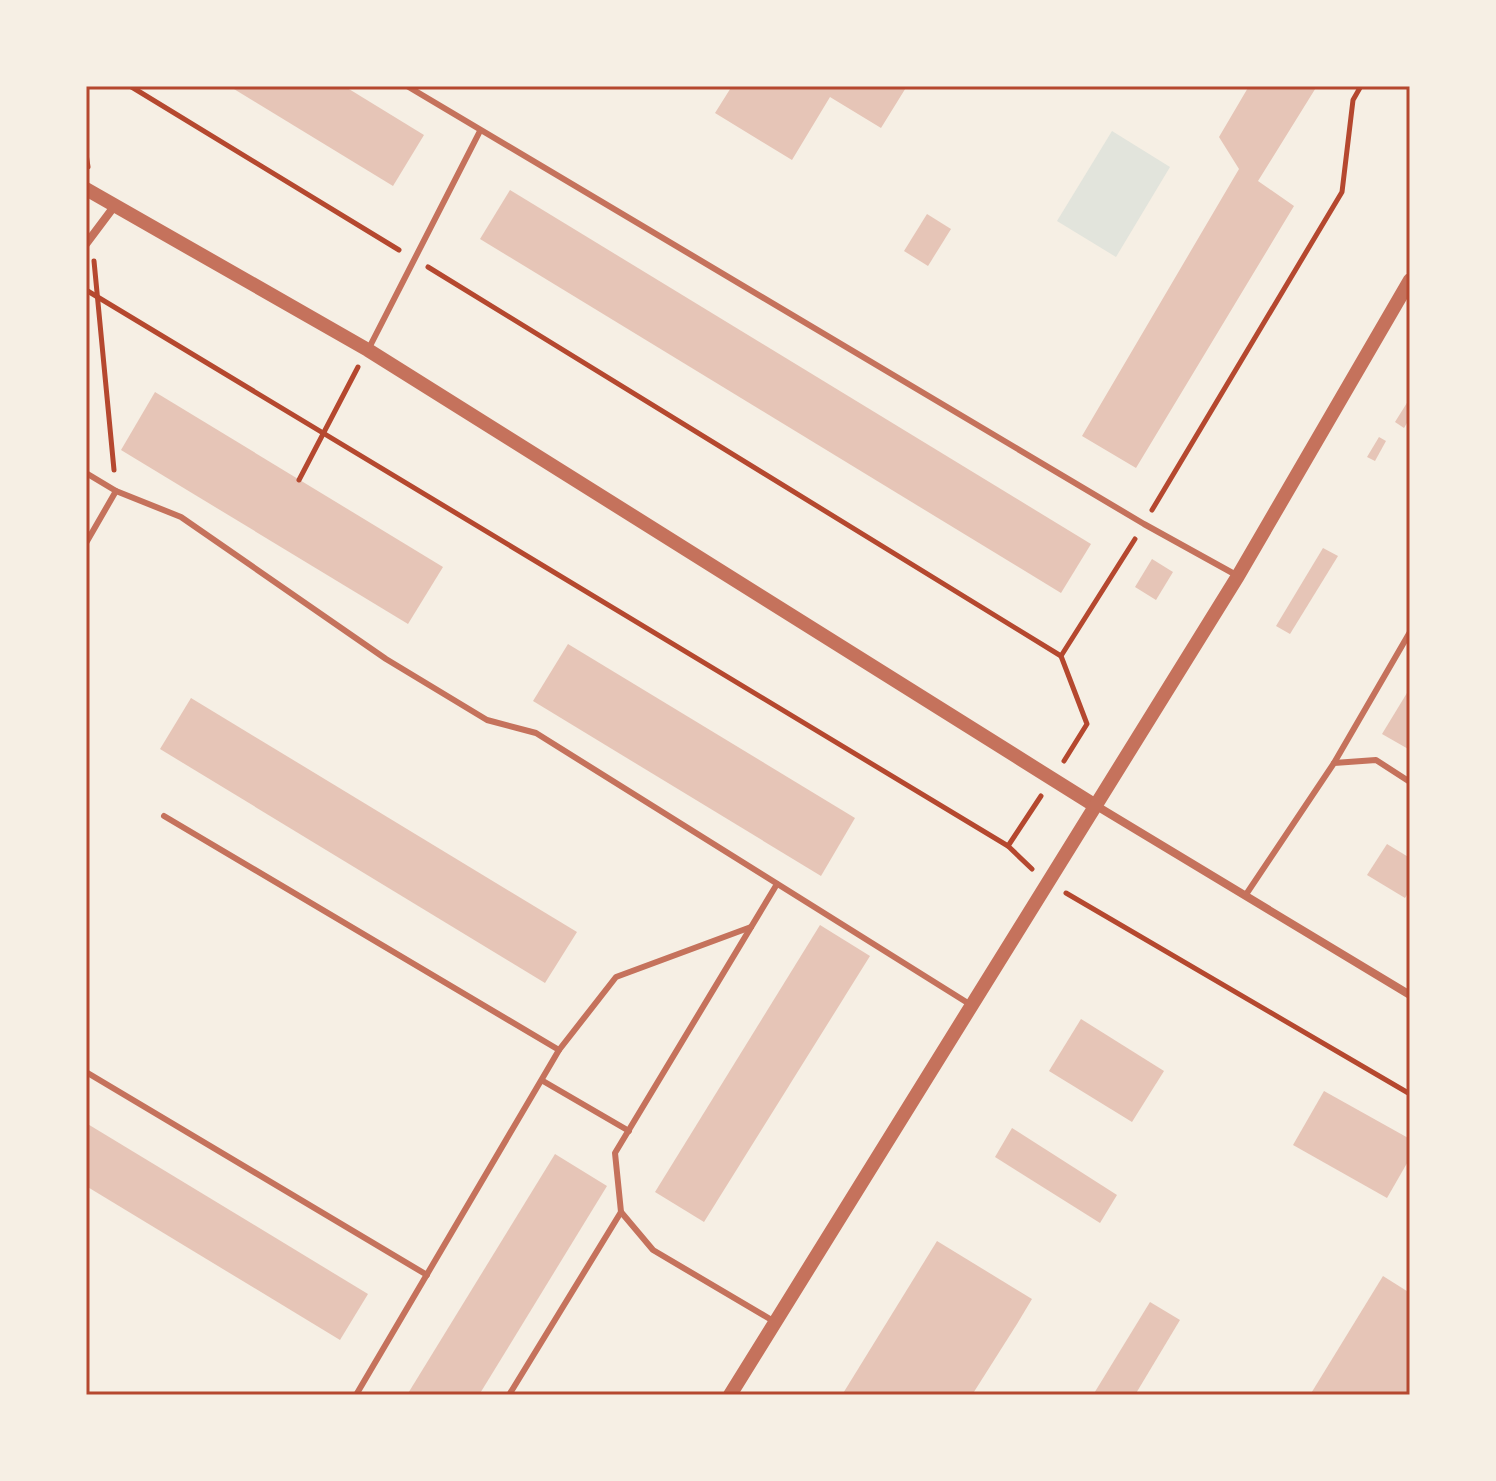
<svg xmlns="http://www.w3.org/2000/svg" width="1496" height="1481" font-family="'Sofia Sans Condensed',sans-serif">
<style>
.green{fill:#e2e4dc}
.building{fill:#e6c5b7}
.lines{fill:none;stroke-linecap:round;stroke-linejoin:round}
.path{stroke:#b5482f;stroke-width:5}
.service{stroke:#c5725c;stroke-width:6}
.minor{stroke:#c5725c;stroke-width:8}
.tertiary{stroke:#c5725c;stroke-width:14}
.neatline{fill:none;stroke:#b5482f;stroke-width:3}
</style>
<rect width="100%" height="100%" fill="#f6efe4"/>
<polygon class="green" points="1112,131 1170,167 1116,257 1057,221"/>
<g class="building">
<polygon points="229,86 344,86 424,135 393,186"/>
<polygon points="732,86 797,88 907,86 881,128 830,97 792,160 715,113"/>
<polygon points="1249,86 1317,86 1258,181 1294,206 1136,468 1082,436 1239,169 1219,137"/>
<polygon points="510,190 1091,544 1061,593 480,239"/>
<polygon points="927,214 951,229 928,266 904,251"/>
<polygon points="155,392 443,567 408,624 121,450"/>
<polygon points="1410,398 1410,418 1404,428 1395,422"/>
<polygon points="1379,437 1386,441 1375,461 1367,457"/>
<polygon points="1323,548 1338,556 1290,634 1276,626"/>
<polygon points="1152,559 1173,572 1156,600 1135,587"/>
<polygon points="568,644 855,818 821,876 533,701"/>
<polygon points="1410,688 1410,750 1382,734"/>
<polygon points="191,698 577,932 545,983 160,749"/>
<polygon points="1387,844 1410,858 1410,890 1405,898 1367,875"/>
<polygon points="820,925 870,956 704,1222 655,1192"/>
<polygon points="1081,1019 1164,1071 1132,1122 1049,1071"/>
<polygon points="1324,1091 1410,1139 1410,1158 1387,1198 1293,1145"/>
<polygon points="86,1123 368,1294 340,1340 86,1186"/>
<polygon points="1012,1128 1117,1195 1100,1223 995,1157"/>
<polygon points="555,1154 607,1186 479,1395 407,1395"/>
<polygon points="937,1241 1032,1299 1017,1324 972,1395 842,1395"/>
<polygon points="1383,1276 1410,1293 1410,1395 1310,1395"/>
<polygon points="1150,1302 1180,1320 1135,1395 1093,1395"/>
</g>
<g class="lines">
<g class="path">
<polyline points="130,86 399,250"/>
<polyline points="86,154 88,167"/>
<polyline points="94,261 114,470"/>
<polyline points="428,267 1061,656"/>
<polyline points="86,290 1008,846"/>
<polyline points="299,480 358,367"/>
<polyline points="1152,510 1342,192 1353,100 1361,86"/>
<polyline points="1064,761 1087,724 1061,656 1135,539"/>
<polyline points="1032,869 1008,846 1041,796"/>
<polyline points="1066,893 1410,1094"/>
</g>
<g class="service">
<polyline points="407,86 1144,524 1238,576"/>
<polyline points="369,348 480,131"/>
<polyline points="86,473 116,491 181,517 386,659 487,720 536,733 971,1005"/>
<polyline points="86,543 116,491"/>
<polyline points="1334,763 1410,632"/>
<polyline points="164,816 559,1050"/>
<polyline points="1245,896 1334,763 1376,760 1410,782"/>
<polyline points="86,1072 427,1275"/>
<polyline points="543,1081 629,1131"/>
<polyline points="775,1322 653,1250 621,1212 615,1153 777,884"/>
<polyline points="356,1395 559,1050 616,977 751,927"/>
<polyline points="509,1395 621,1212"/>
</g>
<g class="minor">
<polyline points="86,244 116,204"/>
<polyline points="1095,805 1410,995"/>
</g>
<g class="tertiary">
<polyline points="86,189 368,350 1094,805"/>
<polyline points="730,1395 1238,576 1410,280"/>
</g>
</g>
<rect width="1496" height="1481" fill="none" stroke="#f6efe4" stroke-width="176"/>
<rect x="88" y="88" width="1320" height="1305" class="neatline"/>
</svg>
